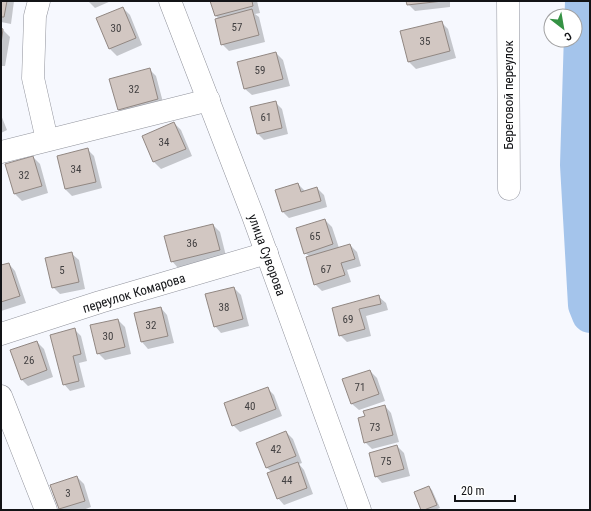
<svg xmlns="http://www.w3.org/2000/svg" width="591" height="511" font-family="'Roboto Condensed',sans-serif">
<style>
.shadow{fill:#0003}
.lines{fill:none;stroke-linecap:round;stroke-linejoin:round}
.river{stroke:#a4c4eb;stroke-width:36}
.building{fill:#d2c7c2;stroke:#918782}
.street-casing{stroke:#91939c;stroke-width:23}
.street{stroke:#fff;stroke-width:22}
.labels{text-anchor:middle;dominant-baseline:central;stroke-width:3.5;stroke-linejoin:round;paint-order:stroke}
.number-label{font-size:11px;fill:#434142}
.street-label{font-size:13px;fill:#131417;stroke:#fff}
</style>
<rect width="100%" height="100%" fill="#f6f8fe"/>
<g class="shadow">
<polygon points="1,1 14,1 11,24 1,22"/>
<polygon points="88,1 111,1 95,8"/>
<polygon points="212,1 257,1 260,13 255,14 259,17 265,42 229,51 222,44 219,19 216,16"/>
<polygon points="407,1 450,1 450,7 415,11 408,4"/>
<polygon points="123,8 130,15 142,45 117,56 110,49 97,19"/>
<polygon points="441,22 448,29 456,58 416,69 409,62 402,32"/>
<polygon points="1,29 3,30 10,37 5,66 1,66"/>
<polygon points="276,53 283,60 290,86 252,95 245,89"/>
<polygon points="149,69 156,76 164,106 126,117 119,110 111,80"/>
<polygon points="275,102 282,109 288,134 264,140 257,133"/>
<polygon points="1,115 7,130 1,133"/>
<polygon points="174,123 181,130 192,156 161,169 154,162 143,137"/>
<polygon points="88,150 94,156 102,188 72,196 65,189"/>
<polygon points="33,157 40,164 48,193 22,201 15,194 7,165"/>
<polygon points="298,184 305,191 317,188 324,195 327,207 289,218 283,212"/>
<polygon points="325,220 332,227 339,248 350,245 357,252 361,266 347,270 351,282 322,291 315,284 310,257 305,253"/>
<polygon points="213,225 220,232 226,256 178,268 172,261"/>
<polygon points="72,254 79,260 85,289 60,294 53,287"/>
<polygon points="9,264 15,271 26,303 1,311 1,266"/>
<polygon points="234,288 241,295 249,326 221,333 215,326"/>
<polygon points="379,297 386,303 388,310 366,316 371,336 347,342 340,335 333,309"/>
<polygon points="161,308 167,315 174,343 148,349 142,342 135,314"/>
<polygon points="118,320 125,327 131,354 105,360 98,353"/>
<polygon points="74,329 81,336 87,361 79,363 85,387 70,391 64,384"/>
<polygon points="37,342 44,349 53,377 28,386 21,379"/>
<polygon points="370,371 377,378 385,401 359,410 352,404"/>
<polygon points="267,388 274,395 282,416 240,432 233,425"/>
<polygon points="385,406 391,413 399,442 372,449 365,442 366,417"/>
<polygon points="286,432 293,439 302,463 299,464 304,470 313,494 284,505 278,498 272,472 267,468"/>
<polygon points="397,446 404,453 410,476 382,483 376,476"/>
<polygon points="77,477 84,484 91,507 83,510 60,510 52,485"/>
<polygon points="429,487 432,490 440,508 435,510 423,510"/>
</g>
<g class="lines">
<polyline class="river" points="583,1 578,165 586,305 590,315"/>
</g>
<g class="building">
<polygon points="1,1 7,1 4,17 1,17"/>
<polygon points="210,1 252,1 253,6 215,16"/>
<polygon points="406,1 443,1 407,5"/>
<polygon points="123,7 136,38 109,49 96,18"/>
<polygon points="252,9 259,35 221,45 215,19"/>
<polygon points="442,21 450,51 408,62 400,31"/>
<polygon points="1,28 3,29 1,44"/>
<polygon points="276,52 283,79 244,89 237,62"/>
<polygon points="150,68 158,99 118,110 109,79"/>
<polygon points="276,101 282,128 257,134 250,107"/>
<polygon points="174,122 186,149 153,162 142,136"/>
<polygon points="88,148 96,182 65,189 57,156"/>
<polygon points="33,156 42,186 14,194 5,164"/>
<polygon points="298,183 301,192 317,187 321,201 282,212 275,190"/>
<polygon points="325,219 333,244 304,254 296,228"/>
<polygon points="213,224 220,250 171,262 164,236"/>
<polygon points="350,244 355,259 341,263 345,275 314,285 306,257"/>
<polygon points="72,252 79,282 52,288 45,258"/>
<polygon points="9,263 20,296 1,302 1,265"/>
<polygon points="234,287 243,319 214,327 205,294"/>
<polygon points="379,295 381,304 359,309 365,329 339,336 332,308"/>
<polygon points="161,307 168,336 141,342 134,313"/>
<polygon points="118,319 125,347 97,354 90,325"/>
<polygon points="75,328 81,354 73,356 79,381 63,385 50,335"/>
<polygon points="37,341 47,370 21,380 10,350"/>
<polygon points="370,370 379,394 351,404 342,379"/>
<polygon points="268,387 276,409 232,426 224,403"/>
<polygon points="385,405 393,435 364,443 358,418 365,416 363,411"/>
<polygon points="286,431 296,456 266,468 256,443"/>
<polygon points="397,445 404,469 375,477 369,453"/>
<polygon points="298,462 307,488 277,499 267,473"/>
<polygon points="77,476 85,501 59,509 50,485"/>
<polygon points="429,486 437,505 424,510 421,510 414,492"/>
</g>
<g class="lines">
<defs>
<g id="street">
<polyline points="39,1 35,16 33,78 47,140"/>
<polyline points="170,1 253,216 360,510"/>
<polyline points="508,1 509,189"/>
<polyline points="1,152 209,100"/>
<polyline points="1,334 100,302 267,253"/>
<polyline points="1,396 46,510"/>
</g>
</defs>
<use href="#street" class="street-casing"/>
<use href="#street" class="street"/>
</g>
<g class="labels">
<g class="number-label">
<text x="237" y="27">57</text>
<text x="116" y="28">30</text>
<text x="425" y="41">35</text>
<text x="260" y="70">59</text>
<text x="134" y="89">32</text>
<text x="266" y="117">61</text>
<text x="164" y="142">34</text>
<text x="76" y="169">34</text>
<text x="24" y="175">32</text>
<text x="315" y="236">65</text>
<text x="192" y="243">36</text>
<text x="326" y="269">67</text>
<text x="62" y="270">5</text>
<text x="224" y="307">38</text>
<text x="348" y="319">69</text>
<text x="151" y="325">32</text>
<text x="108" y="336">30</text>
<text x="29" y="360">26</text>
<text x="360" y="387">71</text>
<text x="250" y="406">40</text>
<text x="375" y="427">73</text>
<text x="276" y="449">42</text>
<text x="386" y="461">75</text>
<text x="287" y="480">44</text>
<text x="68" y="493">3</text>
</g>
<g class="street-label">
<text transform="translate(508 95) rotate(-90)">Береговой переулок</text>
<text transform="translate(267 255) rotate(70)">улица Суворова</text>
<text transform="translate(134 293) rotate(-17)">переулок Комарова</text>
</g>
</g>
<rect width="591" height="511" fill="none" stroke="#131417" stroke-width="4"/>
<g transform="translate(563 28) rotate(149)"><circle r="19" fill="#ffffff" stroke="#a1a1a2"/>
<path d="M0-3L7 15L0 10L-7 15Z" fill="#359244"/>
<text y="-6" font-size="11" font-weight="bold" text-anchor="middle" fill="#131417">С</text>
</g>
<path d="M455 495v6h60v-6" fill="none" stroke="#131417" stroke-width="2"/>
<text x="461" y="495" font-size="12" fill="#131417" stroke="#ffffff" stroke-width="3" paint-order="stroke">20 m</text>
</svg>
